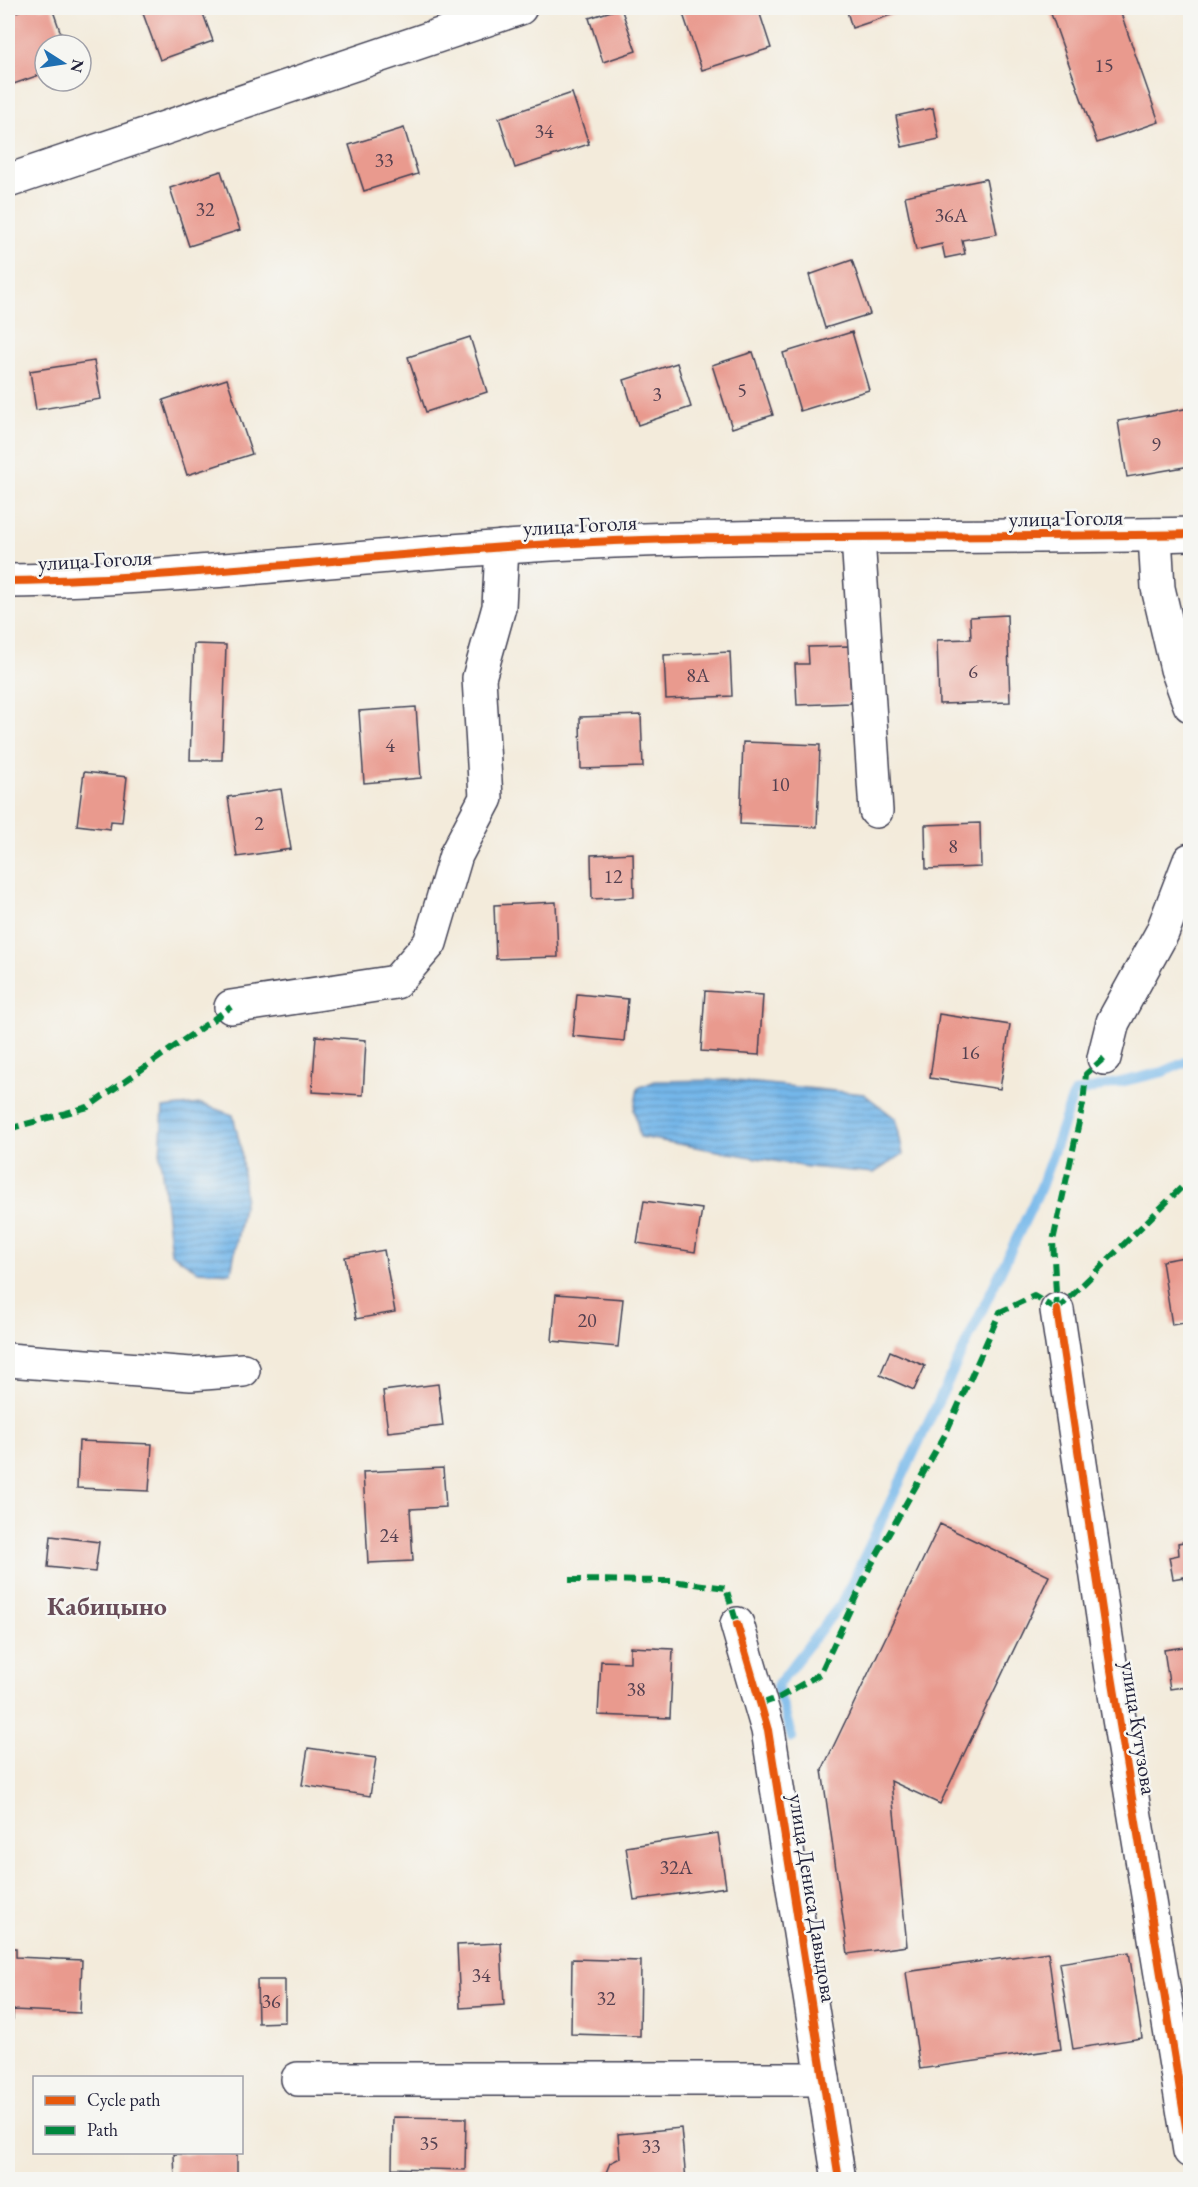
<svg xmlns="http://www.w3.org/2000/svg" width="1198" height="2187" font-family="'EB Garamond',serif">
<style>
.water{fill:url(#water-rules);stroke:#4c6c92;stroke-width:1.5}
.lines{fill:none;stroke-linecap:round;stroke-linejoin:round}
.stream{stroke:#75b7ea;stroke-width:10}
.building{fill:#e99a8e}
.minor-casing{stroke:#414053;stroke-width:36}
.minor{stroke:#fff;stroke-width:33}
.quiet{stroke:#00873e;stroke-width:6;stroke-dasharray:12 6;stroke-linecap:butt}
.cycleway-casing{stroke:#f6f6f2;stroke-width:11}
.cycleway{stroke:#e8590c;stroke-width:8}
.labels{text-anchor:middle;dominant-baseline:central;stroke-width:5;stroke-linejoin:round;paint-order:stroke}
.number-label{font-size:20px;fill:#544050}
.street-label{font-size:22px;fill:#22223b;stroke:#f6f6f2}
.quarter-label{font-size:26px;font-weight:bold;fill:#684c58;stroke:#f6f6f2}
</style>
<defs>
<pattern id="water-rules" width="6" height="5" patternUnits="userSpaceOnUse" patternTransform="scale(1.5)"><rect width="6" height="5" fill="#75b7ea"/><path d="M0 2.5h6" fill="none" stroke="#6094bf"/></pattern>
</defs>
<rect width="100%" height="100%" fill="#f6f6f2"/>
<filter id="ink" filterUnits="userSpaceOnUse"><feTurbulence type="fractalNoise" baseFrequency=".0167" numOctaves="2"/><feDisplacementMap in="SourceGraphic" scale="12" xChannelSelector="R" yChannelSelector="G"/><feConvolveMatrix kernelMatrix="1 2 1 2 8 2 1 2 1" color-interpolation-filters="sRGB"/></filter>
<filter id="wash" filterUnits="userSpaceOnUse"><feTurbulence type="fractalNoise" baseFrequency=".008" numOctaves="4" result="noise"/><feDisplacementMap in="SourceGraphic" scale="24" xChannelSelector="R" yChannelSelector="G"/><feGaussianBlur stdDeviation="1.35" result="paint"/><feColorMatrix in="noise" values="0 0 0 0 0 0 0 0 0 0 0 0 0 0 0 0 0 1.4 0 .05"/><feComposite in="paint" operator="in"/></filter>
<g filter="url(#wash)">
<rect width="100%" height="100%" fill="#f3ebdb"/>
<g class="water">
<polygon points="727,1080 864,1094 896,1119 903,1154 874,1173 808,1167 640,1137 634,1110 638,1088 655,1081"/>
<polygon points="201,1104 233,1115 241,1149 245,1196 231,1273 198,1271 171,1253 160,1155 163,1108"/>
</g>
<g class="lines">
<polyline class="stream" points="792,1738 777,1686 843,1601 1041,1187 1074,1093 1163,1072 1190,1060"/>
</g>
<g id="blocks">
<g class="building">
<polygon points="27,8 52,8 65,45 45,45 45,73 8,86 8,15"/>
<polygon points="141,8 201,8 213,41 160,60"/>
<polygon points="621,8 636,51 603,62 589,18"/>
<polygon points="681,8 758,8 771,48 702,70"/>
<polygon points="846,8 912,8 852,28"/>
<polygon points="1049,8 1119,8 1159,122 1097,143"/>
<polygon points="572,93 589,144 515,168 499,118"/>
<polygon points="933,108 939,139 902,147 896,116"/>
<polygon points="404,128 418,174 364,191 349,145"/>
<polygon points="221,171 240,230 189,246 170,188"/>
<polygon points="986,179 997,234 962,240 965,254 945,258 942,244 916,250 905,196"/>
<polygon points="852,260 870,314 825,328 809,275"/>
<polygon points="852,332 869,390 800,411 783,353"/>
<polygon points="470,337 487,392 426,412 408,357"/>
<polygon points="753,352 773,415 732,428 712,365"/>
<polygon points="94,361 101,399 36,410 30,371"/>
<polygon points="677,363 691,407 638,425 624,380"/>
<polygon points="227,379 252,454 187,475 163,400"/>
<polygon points="1190,408 1190,466 1127,477 1118,421"/>
<polygon points="1007,615 1010,702 939,704 937,640 971,639 970,617"/>
<polygon points="194,644 226,645 222,760 190,760"/>
<polygon points="849,646 851,703 797,705 795,664 809,664 808,647"/>
<polygon points="730,652 732,696 666,699 664,655"/>
<polygon points="416,707 421,778 364,783 359,711"/>
<polygon points="641,715 643,767 581,769 580,717"/>
<polygon points="743,742 820,745 817,827 740,824"/>
<polygon points="84,772 127,777 122,822 111,821 110,829 77,825"/>
<polygon points="281,789 291,849 237,857 228,797"/>
<polygon points="980,823 981,867 926,869 925,825"/>
<polygon points="633,853 634,897 592,899 591,855"/>
<polygon points="556,902 558,957 496,959 494,905"/>
<polygon points="705,991 763,995 759,1055 701,1051"/>
<polygon points="577,994 628,999 624,1041 573,1036"/>
<polygon points="939,1014 1010,1025 1000,1089 930,1078"/>
<polygon points="316,1036 366,1040 363,1095 312,1092"/>
<polygon points="644,1201 702,1209 695,1252 637,1243"/>
<polygon points="384,1250 395,1312 356,1319 345,1257"/>
<polygon points="1190,1256 1190,1322 1172,1325 1162,1261"/>
<polygon points="556,1294 623,1299 618,1347 552,1341"/>
<polygon points="890,1351 925,1366 914,1390 880,1375"/>
<polygon points="438,1384 443,1426 388,1432 383,1391"/>
<polygon points="79,1441 152,1444 149,1491 77,1488"/>
<polygon points="443,1468 446,1507 410,1509 413,1561 368,1563 363,1472"/>
<polygon points="940,1524 1049,1576 940,1804 891,1781 907,1946 848,1954 822,1770"/>
<polygon points="51,1536 99,1542 95,1572 48,1567"/>
<polygon points="1190,1541 1190,1595 1186,1595 1184,1577 1173,1579 1169,1557 1179,1555 1178,1543"/>
<polygon points="1190,1646 1190,1686 1170,1689 1164,1650"/>
<polygon points="630,1647 673,1649 670,1718 598,1715 601,1661 630,1662"/>
<polygon points="308,1748 376,1758 370,1796 302,1785"/>
<polygon points="718,1833 726,1887 634,1900 626,1847"/>
<polygon points="501,1943 504,2005 460,2008 457,1945"/>
<polygon points="8,1948 16,1948 16,1957 82,1960 80,2013 13,2010 13,2019 8,2018"/>
<polygon points="1048,1952 1061,2049 920,2069 906,1972"/>
<polygon points="1129,1952 1142,2038 1073,2049 1059,1963"/>
<polygon points="572,1959 641,1961 640,2036 571,2034"/>
<polygon points="257,1980 285,1980 285,2022 258,2023"/>
<polygon points="393,2117 466,2118 465,2170 392,2168"/>
<polygon points="681,2128 686,2180 608,2180 605,2175 610,2163 620,2158 618,2134"/>
<polygon points="174,2154 237,2154 237,2180 175,2180"/>
</g>
</g>
</g>
<g filter="url(#ink)">
<use href="#blocks" fill-opacity="0" stroke="#414053" stroke-width="1.5"/>
<g class="lines">
<defs>
<g id="minor">
<polyline points="8,181 520,8"/>
<polyline points="1155,535 1158,588 1177,669 1190,705"/>
<polyline points="858,538 876,811"/>
<path d="M8 581C196 579 383 552 572 543 778 533 984 539 1190 534"/>
<polyline points="231,1007 396,982 430,943 456,855 486,798 479,678 499,607 502,547"/>
<polyline points="1104,1058 1113,1022 1162,933 1190,860"/>
<polyline points="1057,1310 1111,1670 1190,2151"/>
<polyline points="8,1360 191,1374 243,1370"/>
<polyline points="737,1624 768,1730 839,2180"/>
<polyline points="298,2079 823,2079"/>
</g>
</defs>
<use href="#minor" class="minor-casing"/>
<use href="#minor" class="minor"/>
<g class="quiet">
<polyline points="8,1129 88,1107 231,1007"/>
<polyline points="1057,1310 1053,1241 1083,1104 1086,1074 1104,1058"/>
<polyline points="1057,1310 1190,1179"/>
<polyline points="569,1580 671,1581 726,1588 737,1624"/>
<polyline points="761,1704 780,1697 820,1674 870,1567 946,1433 1000,1312 1034,1296 1057,1310"/>
</g>
<defs>
<g id="cycleway">
<path d="M8 581C196 579 383 552 572 543 778 533 984 539 1190 534"/>
<polyline points="1057,1310 1111,1670 1190,2151"/>
<polyline points="737,1624 768,1730 839,2180"/>
</g>
</defs>
<use href="#cycleway" class="cycleway-casing"/>
<use href="#cycleway" class="cycleway"/>
</g>
</g>
<g class="labels">
<g class="number-label">
<text x="1104" y="65">15</text>
<text x="544" y="131">34</text>
<text x="384" y="160">33</text>
<text x="205" y="209">32</text>
<text x="951" y="215">36А</text>
<text x="742" y="390">5</text>
<text x="657" y="394">3</text>
<text x="1156" y="444">9</text>
<text x="973" y="671">6</text>
<text x="698" y="675">8А</text>
<text x="390" y="745">4</text>
<text x="780" y="784">10</text>
<text x="259" y="823">2</text>
<text x="953" y="846">8</text>
<text x="613" y="876">12</text>
<text x="970" y="1052">16</text>
<text x="587" y="1320">20</text>
<text x="389" y="1535">24</text>
<text x="636" y="1689">38</text>
<text x="676" y="1867">32А</text>
<text x="481" y="1975">34</text>
<text x="606" y="1998">32</text>
<text x="271" y="2001">36</text>
<text x="429" y="2143">35</text>
<text x="651" y="2146">33</text>
</g>
<g class="street-label">
<text transform="translate(1066 518) rotate(-1)">улица Гоголя</text>
<text transform="translate(580 525) rotate(-3)">улица Гоголя</text>
<text transform="translate(95 560) rotate(-3)">улица Гоголя</text>
<text transform="translate(1139 1728) rotate(81)">улица Кутузова</text>
<text transform="translate(813 1898) rotate(81)">улица Дениса Давыдова</text>
</g>
<g class="quarter-label">
<text x="107" y="1606">Кабицыно</text>
</g>
</g>
<rect width="1198" height="2187" fill="none" stroke="#f6f6f2" stroke-width="30"/>
<rect x="33" y="2076" width="210" height="78" fill="#f6f6f2" stroke="#a1a1a9" stroke-width="1.5"/>
<rect x="45" y="2096" width="30" height="9" fill="#e8590c" stroke="#a1a1a9" stroke-width="1.5"/>
<text x="87" y="2106" font-size="18" fill="#22223b">Cycle path</text>
<rect x="45" y="2126" width="30" height="9" fill="#00873e" stroke="#a1a1a9" stroke-width="1.5"/>
<text x="87" y="2136" font-size="18" fill="#22223b">Path</text>
<g transform="translate(63 63) rotate(102)"><circle r="28" fill="#f6f6f2" stroke="#a1a1a9" stroke-width="1.5"/>
<path d="M0-4.5L10 22L0 15L-10 22Z" fill="#1f6fb2"/>
<text y="-9" font-size="16" font-weight="bold" text-anchor="middle" fill="#22223b">N</text>
</g>
</svg>
